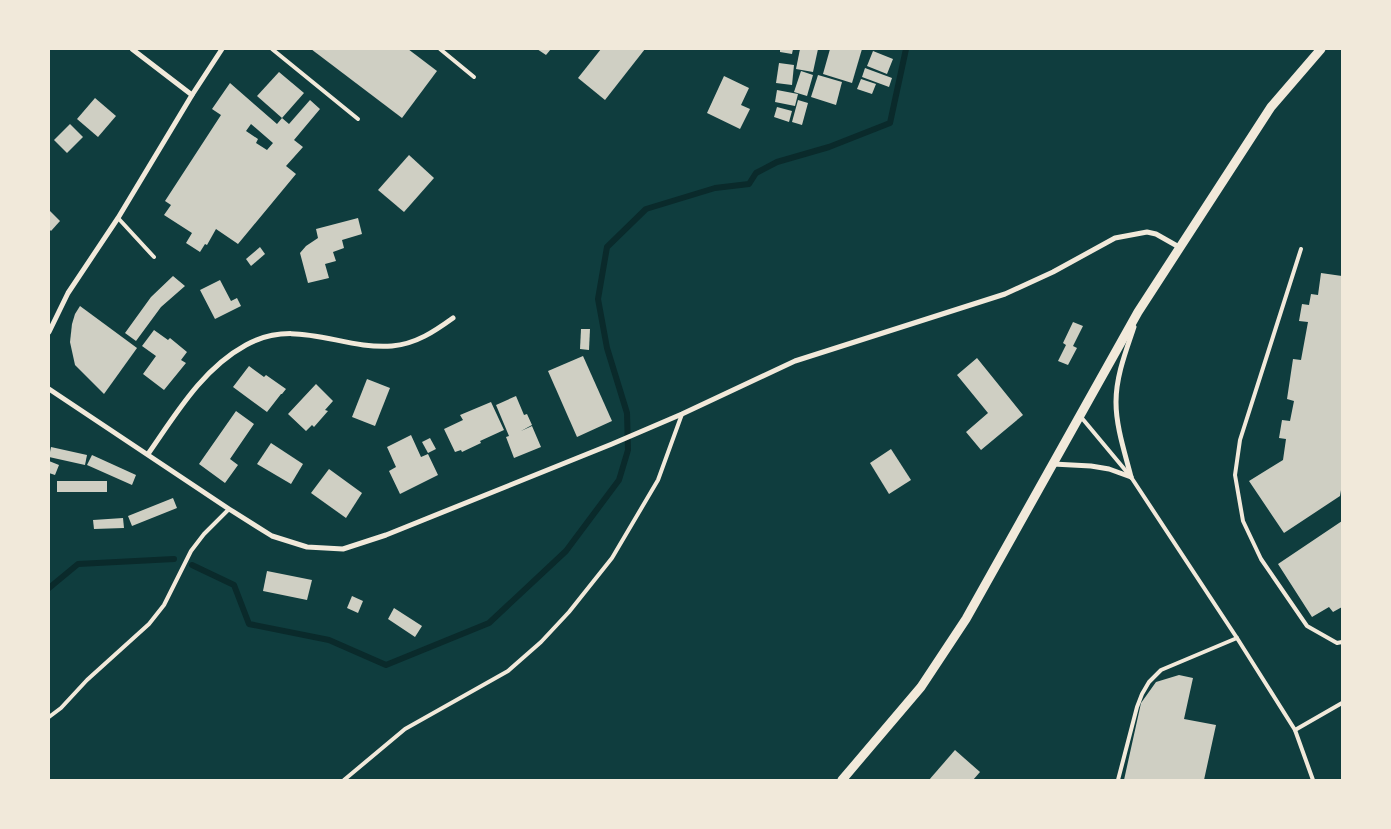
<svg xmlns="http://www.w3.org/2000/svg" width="1391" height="829" font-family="'Source Sans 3',sans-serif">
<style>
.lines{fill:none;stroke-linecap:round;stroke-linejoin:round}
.stream{stroke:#0a2a2b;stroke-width:6}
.building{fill:#cfcfc3;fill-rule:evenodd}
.service{stroke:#f1e9da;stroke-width:4}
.minor{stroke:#f1e9da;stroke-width:5}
.tertiary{stroke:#f1e9da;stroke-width:9}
</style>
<rect width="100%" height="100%" fill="#0f3d3e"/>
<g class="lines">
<g class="stream">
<polyline points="192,565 234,585 249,624 329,640 386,665 489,623 566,551 619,480 628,450 627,413 607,348 598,299 607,247 646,209 715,188 749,184 756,173 777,162 829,147 890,123 906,49"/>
<polyline points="49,588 78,564 174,559"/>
</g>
</g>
<g class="building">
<polygon points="311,49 408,49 437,71 402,118"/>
<polygon points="537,49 551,49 546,55"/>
<polygon points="601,49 645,49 605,100 578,78"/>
<polygon points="780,49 793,49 792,54 780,52"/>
<polygon points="800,49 818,49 813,72 796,69"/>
<polygon points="830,49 862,49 852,83 823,74"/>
<polygon points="873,51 893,59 887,74 867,66"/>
<polygon points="779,63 794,65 792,85 776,83"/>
<polygon points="865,68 892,78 889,87 862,77"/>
<polygon points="801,71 813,75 807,96 794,92"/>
<polygon points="279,72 304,93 282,118 257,96"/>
<polygon points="818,75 842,82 836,105 811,97"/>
<polygon points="724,76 749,88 741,105 750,109 740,129 707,113"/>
<polygon points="861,79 876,84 872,94 857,89"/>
<path d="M230 83 277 124 282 118 289 124 310 100 320 109 294 140 303 147 286 166 296 174 238 244 216 229 207 245 205 244 200 252 186 243 192 233 164 215 171 205 165 201 221 115 212 109ZM251 124 273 143 267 150 256 143 258 139 246 131Z"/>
<polygon points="777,90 798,94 795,106 775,102"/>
<polygon points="95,98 116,116 98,137 77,119"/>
<polygon points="798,100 808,103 802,125 792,122"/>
<polygon points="777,107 792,111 789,122 774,117"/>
<polygon points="70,124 83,137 67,153 54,140"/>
<polygon points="409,155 434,178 404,212 378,190"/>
<polygon points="49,210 60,221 51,231 49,229"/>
<polygon points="358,218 362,234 342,240 344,248 333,252 336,261 325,264 329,278 308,283 300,253 306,246 318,238 316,229"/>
<polygon points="260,247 265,254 251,266 246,259"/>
<polygon points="1321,273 1342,276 1342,484 1340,496 1284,533 1249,481 1283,460 1286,439 1279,438 1282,420 1290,421 1294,401 1287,399 1293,359 1301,360 1308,322 1299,321 1302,304 1309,305 1311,294 1318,295"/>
<polygon points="173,276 185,286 161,307 136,341 125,333 151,297"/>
<polygon points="220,280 231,301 237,298 241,306 215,319 200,290"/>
<polygon points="80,306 137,348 104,394 75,365 70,342 72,324 75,314"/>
<polygon points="1073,322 1083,326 1073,346 1077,348 1068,365 1058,361 1066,345 1063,343"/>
<polygon points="581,329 590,329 589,350 580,349"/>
<polygon points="154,330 168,340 170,338 187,352 181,360 186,363 164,390 143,374 156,356 142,346"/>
<polygon points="583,356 612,421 577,437 548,371"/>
<polygon points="977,358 1023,415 981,450 966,432 988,413 957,375"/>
<polygon points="249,366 264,377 266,375 286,389 282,394 281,394 267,412 233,387"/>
<polygon points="367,379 390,388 375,426 352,417"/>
<polygon points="316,384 333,401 325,410 328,411 314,427 312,425 306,431 288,414"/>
<polygon points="516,396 524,415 527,414 532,425 521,431 532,426 541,447 514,458 506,437 509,436 496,405"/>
<polygon points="491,402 504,430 480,441 481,443 462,452 461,450 455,452 444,429 463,420 460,415"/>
<polygon points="236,411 254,424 230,459 238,465 225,483 199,464"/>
<polygon points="411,435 421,457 428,454 438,475 400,494 389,471 396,467 387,447"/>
<polygon points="430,438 436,449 428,453 422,442"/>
<polygon points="271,443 303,464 291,484 257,464"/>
<polygon points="51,447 87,455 85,465 49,457"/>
<polygon points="891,449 911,480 889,494 870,463"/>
<polygon points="92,455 136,475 132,485 87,465"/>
<polygon points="49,461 59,465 55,475 49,473"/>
<polygon points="329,469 362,493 346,518 311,493"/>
<rect x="57" y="481" width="50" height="11"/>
<polygon points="173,498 177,508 132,526 128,516"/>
<polygon points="123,518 124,528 94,529 93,520"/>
<polygon points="1342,521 1342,607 1333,612 1329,607 1312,617 1278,564"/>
<polygon points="267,571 312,580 307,600 263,591"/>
<polygon points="352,596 363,601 358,613 347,608"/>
<polygon points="394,608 422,626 415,637 388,619"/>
<polygon points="1179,675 1193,678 1184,719 1216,725 1204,780 1124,780 1141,703 1156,682"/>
<polygon points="955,750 980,772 973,780 929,780"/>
</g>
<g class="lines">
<g class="service">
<polyline points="272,49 358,119"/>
<polyline points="440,49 474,77"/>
<polyline points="118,218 154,257"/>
<polyline points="1301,249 1240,440 1235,475 1243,521 1261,559 1307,626 1337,643 1342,642"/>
<polyline points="1081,417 1131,477 1237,638 1295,730 1313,780"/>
<polyline points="49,717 61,708 87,680 149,624 164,605 191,551 204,534 229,509"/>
<polyline points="1295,730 1342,703"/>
<polyline points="344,780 405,729 508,671 541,642 569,612 612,558 658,480 682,414"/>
<polyline points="1118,780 1137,707 1142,694 1149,682 1161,670 1237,638"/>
</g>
<g class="minor">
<polyline points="132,49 192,95"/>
<polyline points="49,332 68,293 118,218 192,95 222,49"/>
<polyline points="49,389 229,509 272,536 307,547 343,549 386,535 612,444 682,414 795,361 1005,294 1053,272 1115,238 1147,232 1156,234 1179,247"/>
<path d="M148 454C176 414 202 369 246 345 296 317 341 350 392 346 416 344 435 331 453 318"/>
<polyline points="1053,464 1091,466 1109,469 1131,477"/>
<path d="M1131 477C1125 453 1116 427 1116 402 1116 376 1126 351 1134 327"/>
</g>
<polyline class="tertiary" points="842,780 921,687 966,619 1138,312 1271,107 1321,49"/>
</g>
<rect width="1391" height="829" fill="none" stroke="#f1e9da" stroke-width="100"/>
</svg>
